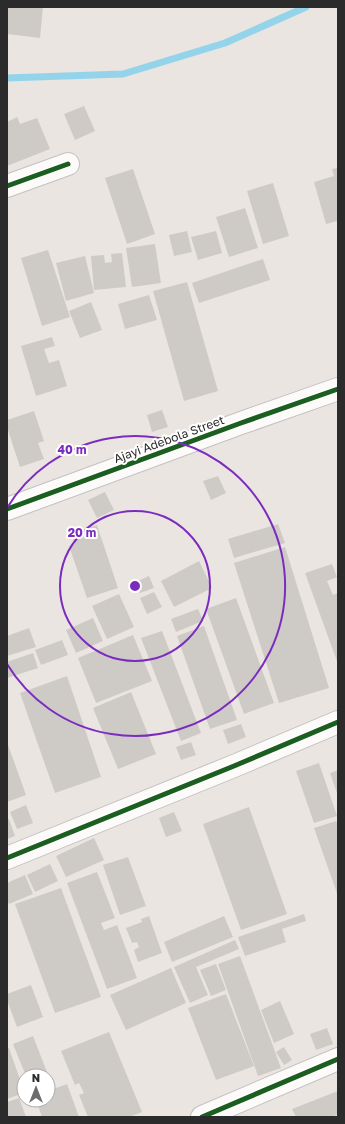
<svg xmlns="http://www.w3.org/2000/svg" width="345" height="1124" font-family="'Golos Text',sans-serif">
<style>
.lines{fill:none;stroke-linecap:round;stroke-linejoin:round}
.stream{stroke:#94d4ea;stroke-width:7}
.building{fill:#cecbc7}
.minor-casing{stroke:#c3c1c1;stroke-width:24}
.minor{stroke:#fcfbfa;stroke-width:22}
.cycleway-casing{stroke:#fff;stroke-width:8}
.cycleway{stroke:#1b5e20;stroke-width:5}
.ring{fill:none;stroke:#7b2cbf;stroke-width:2}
.labels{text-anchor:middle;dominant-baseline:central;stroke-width:4;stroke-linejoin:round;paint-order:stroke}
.street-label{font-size:12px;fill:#2b2b2b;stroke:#fff}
.centre{fill:#7b2cbf;stroke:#fff;stroke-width:2}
.ring-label{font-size:12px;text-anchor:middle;font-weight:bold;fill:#7b2cbf;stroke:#fff;stroke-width:4;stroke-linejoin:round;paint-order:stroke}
</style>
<rect width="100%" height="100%" fill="#eae5e0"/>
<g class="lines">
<polyline class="stream" points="7,78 123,74 225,43 306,7"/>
</g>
<g class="building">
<polygon points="7,7 43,7 40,38 7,34"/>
<polygon points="84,106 95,131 75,140 64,114"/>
<polygon points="17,117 20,124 37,118 50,149 7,166 7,122"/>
<polygon points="338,168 338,221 326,224 314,182 334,176 332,169"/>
<polygon points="133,169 155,234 127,244 105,178"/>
<polygon points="273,183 289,236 263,244 247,191"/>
<polygon points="245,208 258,248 229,257 216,217"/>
<polygon points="187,231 192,252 174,256 169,235"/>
<polygon points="216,231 222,253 198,260 191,237"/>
<polygon points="155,244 161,283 132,287 126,248"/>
<polygon points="48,250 70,317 42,326 21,258"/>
<polygon points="122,253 126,287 94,290 91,256 104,255 105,263 112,262 111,254"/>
<polygon points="85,256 94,293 66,301 56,263"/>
<polygon points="263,259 270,280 199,303 192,283"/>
<polygon points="187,282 218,391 184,401 153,291"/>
<polygon points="149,295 157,320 125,329 118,304"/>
<polygon points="91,302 102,330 80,338 69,311"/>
<polygon points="52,337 55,346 44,349 49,363 59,360 67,386 36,396 21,346"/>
<polygon points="162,410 168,427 152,432 147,415"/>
<polygon points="34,411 44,441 38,443 44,459 20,467 7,427 7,420"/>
<polygon points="218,476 226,493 211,500 203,481"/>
<polygon points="105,492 114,510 97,518 88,500"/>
<polygon points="278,524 285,543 234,558 228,539"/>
<polygon points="97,525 118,588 87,598 69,546 75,544 71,534"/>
<polygon points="285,547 329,688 279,703 234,563"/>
<polygon points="199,561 212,588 174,607 161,581"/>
<polygon points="332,564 337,577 327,581 333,595 338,593 338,664 305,573"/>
<polygon points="149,576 154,588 140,593 136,582"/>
<polygon points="154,592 162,607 147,614 140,598"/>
<polygon points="119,594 134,627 107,639 92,606"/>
<polygon points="236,598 274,703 244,714 206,609"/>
<polygon points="198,609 203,621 176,632 171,619"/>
<polygon points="93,618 103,641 76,653 66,630"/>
<polygon points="204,626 237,720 210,729 177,636"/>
<polygon points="29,628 36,647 7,656 7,636"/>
<polygon points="162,631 201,733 181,741 141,638"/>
<polygon points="133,635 152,681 96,703 78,658"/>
<polygon points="62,640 68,655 41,665 35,650"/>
<polygon points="33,653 38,668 7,678 7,662"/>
<polygon points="67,676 101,777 55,793 20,693"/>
<polygon points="131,692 156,754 118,769 93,708"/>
<polygon points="241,724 246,737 228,744 223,730"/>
<polygon points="7,742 26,795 7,802"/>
<polygon points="191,742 196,755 181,760 176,747"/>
<polygon points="319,763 337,816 314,823 296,771"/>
<polygon points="338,770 338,796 330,773"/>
<polygon points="26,805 33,823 17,829 10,812"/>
<polygon points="249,807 287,914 241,930 203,824"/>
<polygon points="174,812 182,831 166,837 159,818"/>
<polygon points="9,819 15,836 7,839 7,820"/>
<polygon points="336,821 338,825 338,896 314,828"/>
<polygon points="94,838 104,860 66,877 56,856"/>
<polygon points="128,857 146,906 120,915 103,865"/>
<polygon points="50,864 58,881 35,892 27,875"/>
<polygon points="97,872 115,918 101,923 104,930 117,925 137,978 107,989 67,883"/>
<polygon points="25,875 33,894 9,904 7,900 7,883"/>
<polygon points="61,888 101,997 55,1013 15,904"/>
<polygon points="304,914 306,921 282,929 286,942 245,956 238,937"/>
<polygon points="149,916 162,953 138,962 134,950 139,947 137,942 132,943 126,928 142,922 141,919"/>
<polygon points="224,916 233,937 172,962 164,942"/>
<polygon points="235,940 239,949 196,967 208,995 190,1003 174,967"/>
<polygon points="240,956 281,1068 258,1076 218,964"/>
<polygon points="216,964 226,990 211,996 200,970"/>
<polygon points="171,968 186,1003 126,1030 110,995"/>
<polygon points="31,985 43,1017 17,1027 7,1000 7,994"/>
<polygon points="226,994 254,1066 216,1080 188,1008"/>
<polygon points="280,1001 294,1034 274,1043 261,1010"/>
<polygon points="327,1028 333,1044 316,1050 310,1034"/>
<polygon points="109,1032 142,1112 129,1117 88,1117 79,1095 84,1093 79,1083 75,1085 61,1051"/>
<polygon points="33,1036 52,1085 48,1087 48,1076 26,1076 13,1044"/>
<polygon points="284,1047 292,1060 284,1065 276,1052"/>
<polygon points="7,1048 9,1048 24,1091 24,1093 7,1099"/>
<polygon points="67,1084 79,1117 42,1117 36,1100 48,1100 48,1091"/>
<polygon points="338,1091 338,1114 332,1117 296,1117 292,1109"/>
<polygon points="19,1098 26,1117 7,1117 7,1102"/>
</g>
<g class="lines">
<defs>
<g id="minor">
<polyline points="7,186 68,164"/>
<polyline points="7,509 241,423 338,389"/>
<polyline points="7,858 234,766 338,722"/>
<polyline points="202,1117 338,1059"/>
</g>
</defs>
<use href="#minor" class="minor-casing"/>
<use href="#minor" class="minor"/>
<defs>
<g id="cycleway">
<polyline points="7,186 68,164"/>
<polyline points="7,509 241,423 338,389"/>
<polyline points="7,858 234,766 338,722"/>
<polyline points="202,1117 338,1059"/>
</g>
</defs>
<use href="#cycleway" class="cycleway-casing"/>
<use href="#cycleway" class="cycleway"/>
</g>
<g class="ring">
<circle cx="135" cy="586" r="75"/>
<path d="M7 508A150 150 0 1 1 7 664"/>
</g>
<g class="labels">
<g class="street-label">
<text transform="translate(169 439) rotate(-20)">Ajayi Adebola Street</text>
</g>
</g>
<circle cx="135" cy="586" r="6" class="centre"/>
<g class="ring-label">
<text x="72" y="454">40 m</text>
<text x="82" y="537">20 m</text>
</g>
<rect width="345" height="1124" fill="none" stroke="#2b2b2b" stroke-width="16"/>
<g transform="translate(36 1088)"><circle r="19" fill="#ffffff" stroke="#aaaaaa"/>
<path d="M0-3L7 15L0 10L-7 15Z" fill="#6e6c6a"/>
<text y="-6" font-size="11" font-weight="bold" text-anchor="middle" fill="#2b2b2b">N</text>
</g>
</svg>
